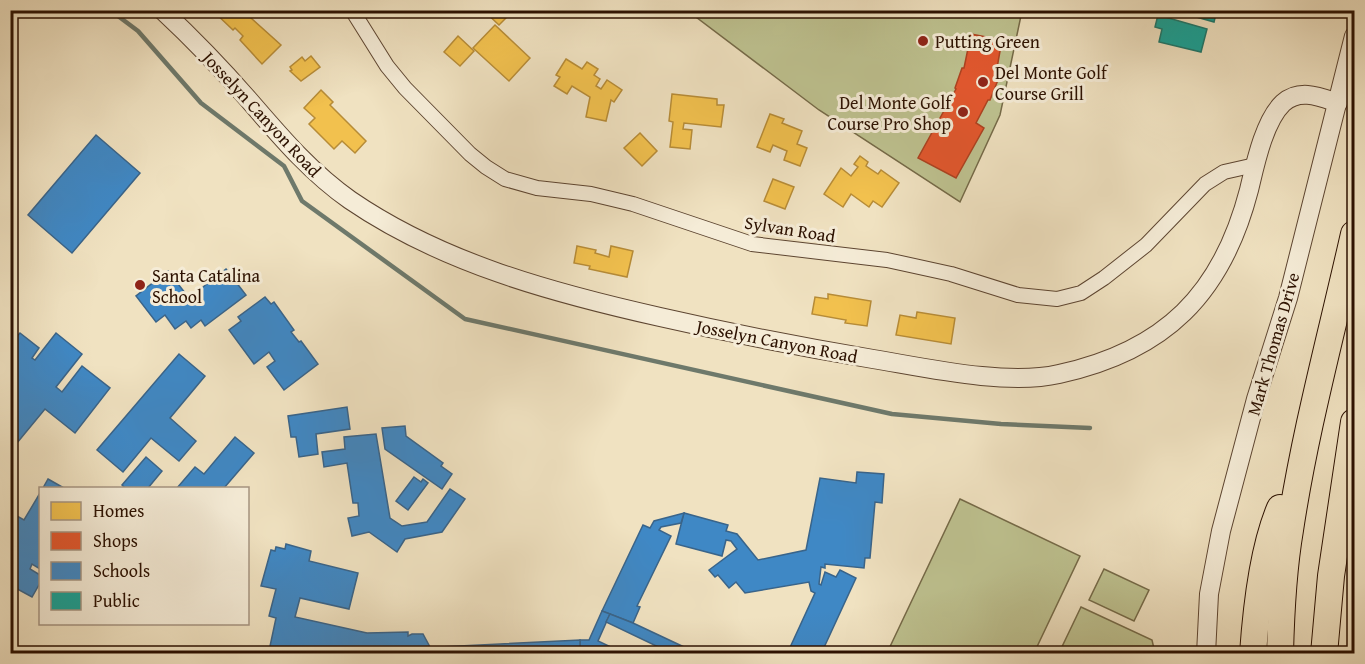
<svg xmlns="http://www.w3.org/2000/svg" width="1365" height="664" font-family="'Gentium Book Plus',serif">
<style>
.green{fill:#bec290;stroke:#756a48;stroke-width:1.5}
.homes{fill:#f2c14e;stroke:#b78c37;stroke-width:1.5}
.shops{fill:#e4572e;stroke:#ad4220;stroke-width:1.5}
.schools{fill:#3f88c5;stroke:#39648a;stroke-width:1.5}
.public{fill:#17a398;stroke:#1d776b;stroke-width:1.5}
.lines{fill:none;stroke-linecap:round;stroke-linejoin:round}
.stream{stroke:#6e796b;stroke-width:4.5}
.minor-casing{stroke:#5d4531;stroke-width:16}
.tertiary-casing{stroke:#5d4531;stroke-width:20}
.motorway-casing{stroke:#2c1101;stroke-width:28}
.minor{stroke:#f5ecd7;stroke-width:14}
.tertiary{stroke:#f5ecd7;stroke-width:18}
.motorway{stroke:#f0e2c1;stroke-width:26}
.poi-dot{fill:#8f2418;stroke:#f5ecd7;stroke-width:2}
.labels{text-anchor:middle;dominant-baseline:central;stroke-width:6;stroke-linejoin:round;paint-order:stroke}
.poi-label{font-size:18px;fill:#2c1101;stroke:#f5ecd7;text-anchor:start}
.street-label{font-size:18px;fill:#2c1101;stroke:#f5ecd7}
</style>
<rect width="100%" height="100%" fill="#f0e2c1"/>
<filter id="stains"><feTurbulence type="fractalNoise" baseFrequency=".00333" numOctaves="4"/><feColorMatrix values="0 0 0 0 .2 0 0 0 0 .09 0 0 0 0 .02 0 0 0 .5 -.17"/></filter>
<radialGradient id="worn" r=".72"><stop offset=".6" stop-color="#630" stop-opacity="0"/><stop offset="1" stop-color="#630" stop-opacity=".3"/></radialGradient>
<g class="green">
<polygon points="688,11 1022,11 1000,115 960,202 819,110"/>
<polygon points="960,499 1080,556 1034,653 887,653"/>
<polygon points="1104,569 1149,590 1134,621 1089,600"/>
<polygon points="1081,607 1152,640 1155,653 1059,653"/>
</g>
<g class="homes">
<polygon points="242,10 281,45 262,64 240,40 243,36 235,28 233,30 213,11"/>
<polygon points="504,10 509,15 499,25 484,11"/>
<polygon points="495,25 530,58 509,81 473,48"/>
<polygon points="458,36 474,51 460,66 444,52"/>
<polygon points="311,56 320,67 301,81 290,71 292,70 290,67 302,57 305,61"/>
<polygon points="566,59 582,69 587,62 598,69 594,75 600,79 596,86 601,89 607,80 622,90 614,102 611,100 606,121 586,117 590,97 572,86 567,94 554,86 560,77 556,75"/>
<polygon points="321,90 333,102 330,105 366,141 355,153 342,141 334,149 309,124 315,118 304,108"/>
<polygon points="672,94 717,99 717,105 724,105 721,127 684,123 683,129 692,130 690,149 670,147 673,122 669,121"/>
<polygon points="770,114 784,119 782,123 802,131 797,144 807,148 800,166 784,160 787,151 773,145 770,152 757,147"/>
<polygon points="640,133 657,151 642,166 624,148"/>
<polygon points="860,156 868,162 866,166 878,174 881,170 899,183 882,207 873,201 869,207 851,194 843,207 824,194 841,168 851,176 858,167 854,164"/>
<polygon points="773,179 794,187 785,209 764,201"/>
<polygon points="577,246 596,250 595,253 609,257 611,246 633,251 627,277 589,269 590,266 574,263"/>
<polygon points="828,294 871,301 867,326 845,323 846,320 812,314 815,297 828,299"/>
<polygon points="917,312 955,318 951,344 896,335 900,315 916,318"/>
</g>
<polygon class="shops" points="971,34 1002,40 995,79 998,80 990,100 988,100 976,123 984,128 956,178 918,158 956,89 955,88 962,68 964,68"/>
<g class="schools">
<polygon points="96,135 140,173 72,253 28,215"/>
<polygon points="226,269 246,295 205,326 201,320 191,328 186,321 175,329 165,315 156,322 136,296 168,271 189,298"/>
<polygon points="265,297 271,304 274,302 294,330 291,332 299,342 301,341 318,364 284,390 267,367 275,361 269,352 254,364 229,330 241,321 238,317"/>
<polygon points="20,333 39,348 32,358 35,360 56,333 82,354 56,387 62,392 82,366 110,388 75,433 45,409 12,449 10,394 15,388 10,385 10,344"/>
<polygon points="179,354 205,376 170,418 196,441 179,461 151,438 123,472 97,450"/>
<polygon points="347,407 350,429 316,434 318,454 299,457 296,437 291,437 288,416"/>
<polygon points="405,426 406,436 443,463 441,466 452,474 442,489 385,449 382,428"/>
<polygon points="376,434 390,518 402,526 427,522 450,489 465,499 442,532 405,539 397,552 369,532 352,536 348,518 359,516 358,503 353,503 347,463 324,467 322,452 345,449 344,437"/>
<polygon points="235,437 254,453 224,488 177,488 195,467 204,474"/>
<polygon points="146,457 162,471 148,488 125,488 122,485"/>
<polygon points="857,472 884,474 882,503 875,502 870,558 865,558 864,568 825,564 825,568 821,567 819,584 821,585 825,572 836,577 840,570 856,578 821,654 787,654 815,593 811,591 809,582 745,593 736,582 729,588 718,575 715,577 709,570 737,549 731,541 726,540 722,556 676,544 684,513 728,525 726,531 737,534 758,560 806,550 820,478 856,483"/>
<polygon points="414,477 421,482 423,479 428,483 408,510 396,501"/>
<polygon points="48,479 64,488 43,488"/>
<polygon points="40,493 40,569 32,564 30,569 40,575 40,583 32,597 10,585 10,556 13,552 10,551 10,512 24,520"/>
<polygon points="684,513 681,523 661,527 659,530 671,536 637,606 640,607 633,623 602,611 643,525 650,528 654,521"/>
<polygon points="286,544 311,551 309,561 358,573 349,609 300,598 295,617 367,633 408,632 408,636 412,634 423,634 430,647 427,654 283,654 269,651 276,618 269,616 276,589 261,586 271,550 275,551 276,547 285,549"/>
<polygon points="602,611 610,614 598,641 619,651 618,654 596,654 586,649 580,649 580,640 589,640"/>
<polygon points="610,614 633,623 699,654 673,654 606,622"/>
<polygon points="580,640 580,654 440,654 440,647"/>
</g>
<g class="public">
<polygon points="1144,10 1174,10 1172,17"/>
<polygon points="1197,10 1217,10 1214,22 1196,17"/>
<polygon points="1158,15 1207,29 1201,52 1159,42 1162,29 1155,27"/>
</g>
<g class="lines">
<polyline class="stream" points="110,10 138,31 201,103 284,166 302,201 465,319 892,414 1001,424 1090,428"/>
<defs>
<polyline id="minor" points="352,10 387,66 405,88 470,154 486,167 505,179 537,188 591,194 633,204 752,244 887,260 951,274 1018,295 1057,299 1081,293 1104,278 1146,245 1205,184 1224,172 1255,165"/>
<g id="tertiary">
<path d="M162 10C192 38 221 68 248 99 280 136 310 172 350 200 442 263 553 293 660 317 730 333 801 347 873 359 927 368 1007 386 1059 374 1165 351 1222 294 1249 190 1255 165 1264 121 1283 103 1300 88 1320 97 1338 103"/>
<polyline points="1206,654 1209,594 1221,531 1256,399 1288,298 1354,36"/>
</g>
<g id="motorway">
<path d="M1253 654C1256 610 1263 548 1280 508"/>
<path d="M1280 654C1281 612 1283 571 1290 530 1305 430 1332 332 1354 234"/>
<polyline points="1324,654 1331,576 1354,422"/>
</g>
</defs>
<use href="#minor" class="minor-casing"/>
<use href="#tertiary" class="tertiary-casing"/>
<use href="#motorway" class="motorway-casing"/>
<use href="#minor" class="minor"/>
<use href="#tertiary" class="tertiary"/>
<use href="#motorway" class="motorway"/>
</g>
<g class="poi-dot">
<circle cx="923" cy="41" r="6"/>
<circle cx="983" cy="82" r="6"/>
<circle cx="963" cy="112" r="6"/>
<circle cx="140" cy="285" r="6"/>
</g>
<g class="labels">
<g class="poi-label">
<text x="935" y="41">Putting Green</text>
<text x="995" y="72">Del Monte Golf<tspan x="995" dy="21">Course Grill</tspan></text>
<text x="951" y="102" text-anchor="end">Del Monte Golf<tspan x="951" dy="21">Course Pro Shop</tspan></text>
<text x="152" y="275">Santa Catalina<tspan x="152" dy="21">School</tspan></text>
</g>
<g class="street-label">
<text transform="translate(262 114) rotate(47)">Josselyn Canyon Road</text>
<text transform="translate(790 229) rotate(9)">Sylvan Road</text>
<text transform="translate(777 341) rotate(11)">Josselyn Canyon Road</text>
<text transform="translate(1273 344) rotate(-74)">Mark Thomas Drive</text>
</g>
</g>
<rect width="1365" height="664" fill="none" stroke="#f0e2c1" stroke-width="36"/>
<rect x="12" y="12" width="1341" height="640" fill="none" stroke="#2c1101" stroke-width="3"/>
<rect x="18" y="18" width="1329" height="628" fill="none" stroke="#2c1101" stroke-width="1.5"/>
<rect x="39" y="487" width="210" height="138" fill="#f5ecd7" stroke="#a59481" stroke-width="1.5"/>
<rect x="51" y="502" width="30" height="18" fill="#f2c14e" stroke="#a59481" stroke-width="1.5"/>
<text x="93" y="517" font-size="18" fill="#2c1101">Homes</text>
<rect x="51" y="532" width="30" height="18" fill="#e4572e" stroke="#a59481" stroke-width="1.5"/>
<text x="93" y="547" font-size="18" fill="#2c1101">Shops</text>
<rect x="51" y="562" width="30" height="18" fill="#3f88c5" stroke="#a59481" stroke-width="1.5"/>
<text x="93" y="577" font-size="18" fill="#2c1101">Schools</text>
<rect x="51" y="592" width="30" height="18" fill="#17a398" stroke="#a59481" stroke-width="1.5"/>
<text x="93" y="607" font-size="18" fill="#2c1101">Public</text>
<rect width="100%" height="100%" filter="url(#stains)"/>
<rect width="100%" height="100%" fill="url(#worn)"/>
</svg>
